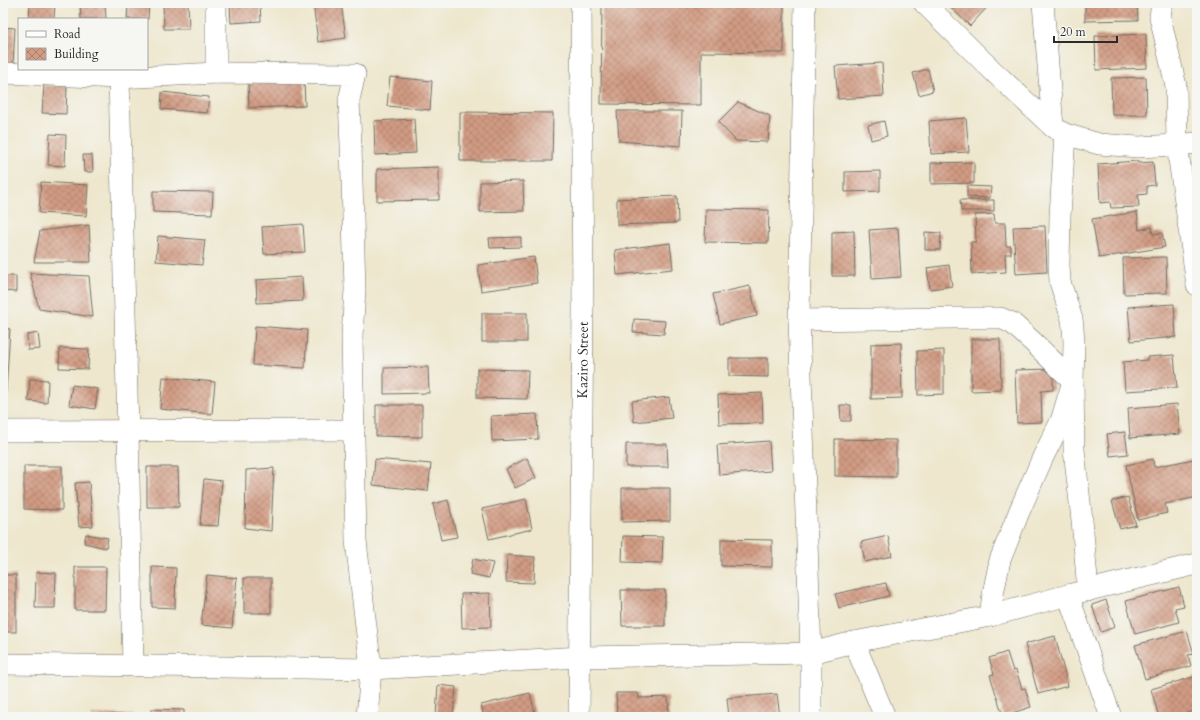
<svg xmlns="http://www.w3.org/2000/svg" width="1200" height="720" font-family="Cardo,serif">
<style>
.building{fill:url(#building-cross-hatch)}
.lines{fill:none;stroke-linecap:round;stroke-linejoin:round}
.minor-casing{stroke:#6f6d64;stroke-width:22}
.minor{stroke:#fff;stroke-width:21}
.labels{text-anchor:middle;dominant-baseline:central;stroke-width:3.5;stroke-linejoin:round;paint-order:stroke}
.street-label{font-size:14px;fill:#2b2b2b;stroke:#f6f6f2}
</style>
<defs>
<pattern id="building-cross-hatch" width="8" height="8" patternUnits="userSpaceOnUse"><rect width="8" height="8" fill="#d29b83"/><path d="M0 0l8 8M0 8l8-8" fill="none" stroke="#ab7f6b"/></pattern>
</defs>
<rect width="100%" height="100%" fill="#f6f6f2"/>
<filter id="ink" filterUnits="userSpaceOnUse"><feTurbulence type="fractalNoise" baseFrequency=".025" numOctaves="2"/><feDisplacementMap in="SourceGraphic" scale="8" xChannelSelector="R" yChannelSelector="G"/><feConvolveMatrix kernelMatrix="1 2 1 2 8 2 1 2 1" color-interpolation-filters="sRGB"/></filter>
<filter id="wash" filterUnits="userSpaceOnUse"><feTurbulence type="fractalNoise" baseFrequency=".012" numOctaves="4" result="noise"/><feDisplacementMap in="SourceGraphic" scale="16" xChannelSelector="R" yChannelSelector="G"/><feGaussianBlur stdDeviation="0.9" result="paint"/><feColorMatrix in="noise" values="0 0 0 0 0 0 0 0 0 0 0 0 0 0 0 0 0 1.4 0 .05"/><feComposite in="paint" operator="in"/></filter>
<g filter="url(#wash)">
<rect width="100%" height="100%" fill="#eee7cd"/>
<g id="blocks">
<g class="building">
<polygon points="30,3 55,3 54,19 29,19"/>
<polygon points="80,3 105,3 106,19 81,19"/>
<polygon points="128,3 149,3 148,19 127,19"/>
<polygon points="163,3 188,3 189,29 164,29"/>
<polygon points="230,3 260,3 261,21 231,23"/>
<polygon points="313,3 341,3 346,38 318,42"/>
<polygon points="602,3 784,3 784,53 701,52 701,105 601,104"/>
<polygon points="946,3 991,3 970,26"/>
<polygon points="1085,3 1137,3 1138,20 1085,21"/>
<polygon points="3,27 15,28 13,65 3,65"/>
<polygon points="1146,34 1147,68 1096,70 1095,36"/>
<polygon points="882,63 884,96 838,99 835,66"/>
<polygon points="928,69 933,91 919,95 913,73"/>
<polygon points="390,77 432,81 430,110 387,106"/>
<polygon points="1146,77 1147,115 1112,115 1111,78"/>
<polygon points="304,81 305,106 249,108 248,83"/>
<polygon points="44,85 67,86 66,114 42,113"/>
<polygon points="162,92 209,97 207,113 161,109"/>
<polygon points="738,102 770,116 768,142 736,141 718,122"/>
<polygon points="617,111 682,111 681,146 619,141"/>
<polygon points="460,112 553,113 552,161 460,161"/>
<polygon points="966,118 969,152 931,154 929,121"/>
<polygon points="414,119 416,153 375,155 374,121"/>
<polygon points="884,121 887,136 871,140 868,125"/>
<polygon points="50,134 66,135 65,166 48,165"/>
<polygon points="83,155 92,155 93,172 84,172"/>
<polygon points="1137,161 1138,163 1153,162 1155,185 1147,186 1147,194 1138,195 1139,207 1111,208 1110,202 1100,203 1098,164"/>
<polygon points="974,162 974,183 931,184 931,163"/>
<polygon points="439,167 439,200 377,201 377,169"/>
<polygon points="880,171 880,191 845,192 845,172"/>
<polygon points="523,181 524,211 480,212 480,182"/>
<polygon points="41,182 88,185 86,216 39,213"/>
<polygon points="967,186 991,187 990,198 967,197"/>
<polygon points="153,191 213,192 212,214 153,212"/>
<polygon points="677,196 678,223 617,225 617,199"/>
<polygon points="960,200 994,200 994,211 961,211"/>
<polygon points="706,209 769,210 768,243 705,242"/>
<polygon points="1137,212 1139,230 1152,227 1153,234 1162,233 1165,247 1099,258 1092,219"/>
<polygon points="994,214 995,223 1005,223 1006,246 1011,246 1011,254 1005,254 1006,272 972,274 971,242 976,242 975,215"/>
<polygon points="303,224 305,252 264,254 262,227"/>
<polygon points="89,225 91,262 34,262 40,231"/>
<polygon points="1045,226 1047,272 1016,274 1013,227"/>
<polygon points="898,228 901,277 872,279 869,230"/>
<polygon points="854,231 855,276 832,276 832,232"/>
<polygon points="925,232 941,233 940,250 925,250"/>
<polygon points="158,236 205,240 202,265 156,261"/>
<polygon points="521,237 521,247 490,248 489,238"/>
<polygon points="670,243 673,269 617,275 615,250"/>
<polygon points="534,257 537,283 481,291 478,265"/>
<polygon points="1166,257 1167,293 1124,294 1123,258"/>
<polygon points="949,265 952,286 930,289 927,268"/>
<polygon points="30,273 89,276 93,317 39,309"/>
<polygon points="3,276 16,276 16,292 3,291"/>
<polygon points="302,277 303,301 257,303 256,280"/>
<polygon points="750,286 757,316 720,324 713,294"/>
<polygon points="1174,304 1176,337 1131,341 1128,307"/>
<rect x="482" y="313" width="45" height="29"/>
<polygon points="634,319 665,321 664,334 633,332"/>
<polygon points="255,326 307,330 305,368 253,365"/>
<polygon points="3,328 10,329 6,392 3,392"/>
<polygon points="38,333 40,349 28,350 27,335"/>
<polygon points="971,339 1000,339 1001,390 971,391"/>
<polygon points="901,343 902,398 871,399 871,344"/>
<polygon points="60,348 89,349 88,369 59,368"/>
<polygon points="944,350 944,394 918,395 917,351"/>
<polygon points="1174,355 1177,388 1125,391 1123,362 1147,360 1147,357"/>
<polygon points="729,358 768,358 768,377 729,376"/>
<polygon points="428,367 429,393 384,394 384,368"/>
<polygon points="477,369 528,370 527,399 477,398"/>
<polygon points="1053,369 1053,390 1041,391 1042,422 1017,423 1015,370"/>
<polygon points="163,377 215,382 212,414 160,409"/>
<polygon points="30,379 48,380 47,403 28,401"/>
<polygon points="72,385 98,389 95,409 69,405"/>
<polygon points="762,393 763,423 719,424 718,395"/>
<polygon points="669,397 672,418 634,422 632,401"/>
<polygon points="1177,404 1180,434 1130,438 1128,408"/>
<polygon points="376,405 422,405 422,437 376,436"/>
<polygon points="840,405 851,405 851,421 841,421"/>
<polygon points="537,414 538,439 492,441 491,416"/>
<polygon points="1125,432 1128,454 1110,456 1107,434"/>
<polygon points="835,439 896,440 896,477 835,476"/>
<polygon points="769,441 771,471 719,475 717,445"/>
<polygon points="626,444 667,444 668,467 626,467"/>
<polygon points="527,458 536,478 515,488 506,469"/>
<polygon points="375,459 431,464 428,491 373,485"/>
<polygon points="1153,459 1154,467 1194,459 1197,473 1197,497 1165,504 1167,513 1138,520 1126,465"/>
<polygon points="24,466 62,466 62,510 24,509"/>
<polygon points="147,467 178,467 179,507 147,507"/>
<polygon points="274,468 271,531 245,528 246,470"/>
<polygon points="204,479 222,481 218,526 200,525"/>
<polygon points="89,482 93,526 79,527 75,483"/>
<polygon points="622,488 670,488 670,521 622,522"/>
<polygon points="1128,497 1136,525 1120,529 1112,501"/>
<polygon points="526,499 532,529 489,539 482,509"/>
<polygon points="448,500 457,537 441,540 433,504"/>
<polygon points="86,534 108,538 106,548 84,543"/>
<polygon points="623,536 663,537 662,563 622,562"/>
<polygon points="888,536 892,556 865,562 861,542"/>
<polygon points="721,539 772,540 772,567 721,566"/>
<polygon points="507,555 535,557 534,583 506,582"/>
<polygon points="473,559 493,563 489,578 470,574"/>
<polygon points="75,567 106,567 105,610 75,610"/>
<polygon points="152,567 176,568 175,608 152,607"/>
<polygon points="36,572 56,573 55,608 35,608"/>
<rect x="3" y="575" width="13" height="57"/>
<polygon points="207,575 237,578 232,628 201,625"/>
<rect x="244" y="578" width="27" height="35"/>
<polygon points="886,583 889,596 839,608 835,594"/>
<polygon points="1179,587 1184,606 1175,608 1179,622 1135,634 1126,601"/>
<polygon points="621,590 665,590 665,626 622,626"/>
<polygon points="490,593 491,627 462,628 461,594"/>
<polygon points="1106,600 1115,627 1101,632 1092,605"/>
<polygon points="1187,631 1194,654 1188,655 1191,666 1145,679 1135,645"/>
<polygon points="1055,636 1068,686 1038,694 1025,644"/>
<polygon points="1007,652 1013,671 1016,670 1022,689 1025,688 1031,707 1003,716 990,675 994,674 989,658"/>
<polygon points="1197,676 1197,710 1187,713 1188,717 1159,717 1151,689"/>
<polygon points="438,685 456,687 453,717 436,716"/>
<polygon points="530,693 535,713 516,717 484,717 481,705"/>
<polygon points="616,693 638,693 639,698 668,697 669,717 617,717"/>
<polygon points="777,694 780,717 729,717 727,698"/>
<polygon points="152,709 184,710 184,717 152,717"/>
<polygon points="876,713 876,717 846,717 846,716"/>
<polygon points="92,714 134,715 134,717 92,717"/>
</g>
</g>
</g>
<g filter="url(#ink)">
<use href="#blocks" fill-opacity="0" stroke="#6f6d64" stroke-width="1"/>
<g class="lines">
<defs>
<g id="minor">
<polyline points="216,3 216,73"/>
<polyline points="805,3 799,320 811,653 811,717"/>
<polyline points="924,3 994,72 1053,127 1065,134 1099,144 1138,147 1177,145 1197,143"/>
<polyline points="1043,3 1053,127"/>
<polyline points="1162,3 1160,17 1176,86 1177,145 1197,285"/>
<polyline points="3,73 119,78 216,73 355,74 349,100 351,145 355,290 352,336 356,541 371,669 367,717"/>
<polyline points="119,78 128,431 133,666"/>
<polyline points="799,320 954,318 1000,318 1012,323 1033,342 1073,381 1074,450 1082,520 1088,591"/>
<polyline points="3,431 354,430"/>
<polyline points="1068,595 1111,717"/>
<polyline points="990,616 993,594 1000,560 1019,512 1043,457 1061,421 1073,381 1074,342 1073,328 1072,319 1060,282 1059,266 1060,216 1065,134"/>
<polyline points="854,642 885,717"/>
<polyline points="3,664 371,669 581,657 811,653 854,642 990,616 1068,595 1197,564"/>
<path id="s1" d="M579 717 583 308 581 3"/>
</g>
</defs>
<use href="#minor" class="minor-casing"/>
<use href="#minor" class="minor"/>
</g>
</g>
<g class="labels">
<g class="street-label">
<text stroke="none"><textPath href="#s1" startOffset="357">Kaziro Street</textPath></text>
</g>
</g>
<rect width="1200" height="720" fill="none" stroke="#f6f6f2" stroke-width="16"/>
<rect x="18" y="18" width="130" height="52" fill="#f6f6f2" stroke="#a5a5a2"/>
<rect x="26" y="31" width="20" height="6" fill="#ffffff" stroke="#a5a5a2"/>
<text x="54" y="38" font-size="12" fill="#2b2b2b">Road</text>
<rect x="26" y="48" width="20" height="12" fill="url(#building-cross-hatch)" stroke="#a5a5a2"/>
<text x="54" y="58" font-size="12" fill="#2b2b2b">Building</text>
<path d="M1054 36v6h63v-6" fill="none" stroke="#2b2b2b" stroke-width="2"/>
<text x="1060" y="36" font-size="12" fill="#2b2b2b" stroke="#f6f6f2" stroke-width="3" paint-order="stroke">20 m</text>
</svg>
